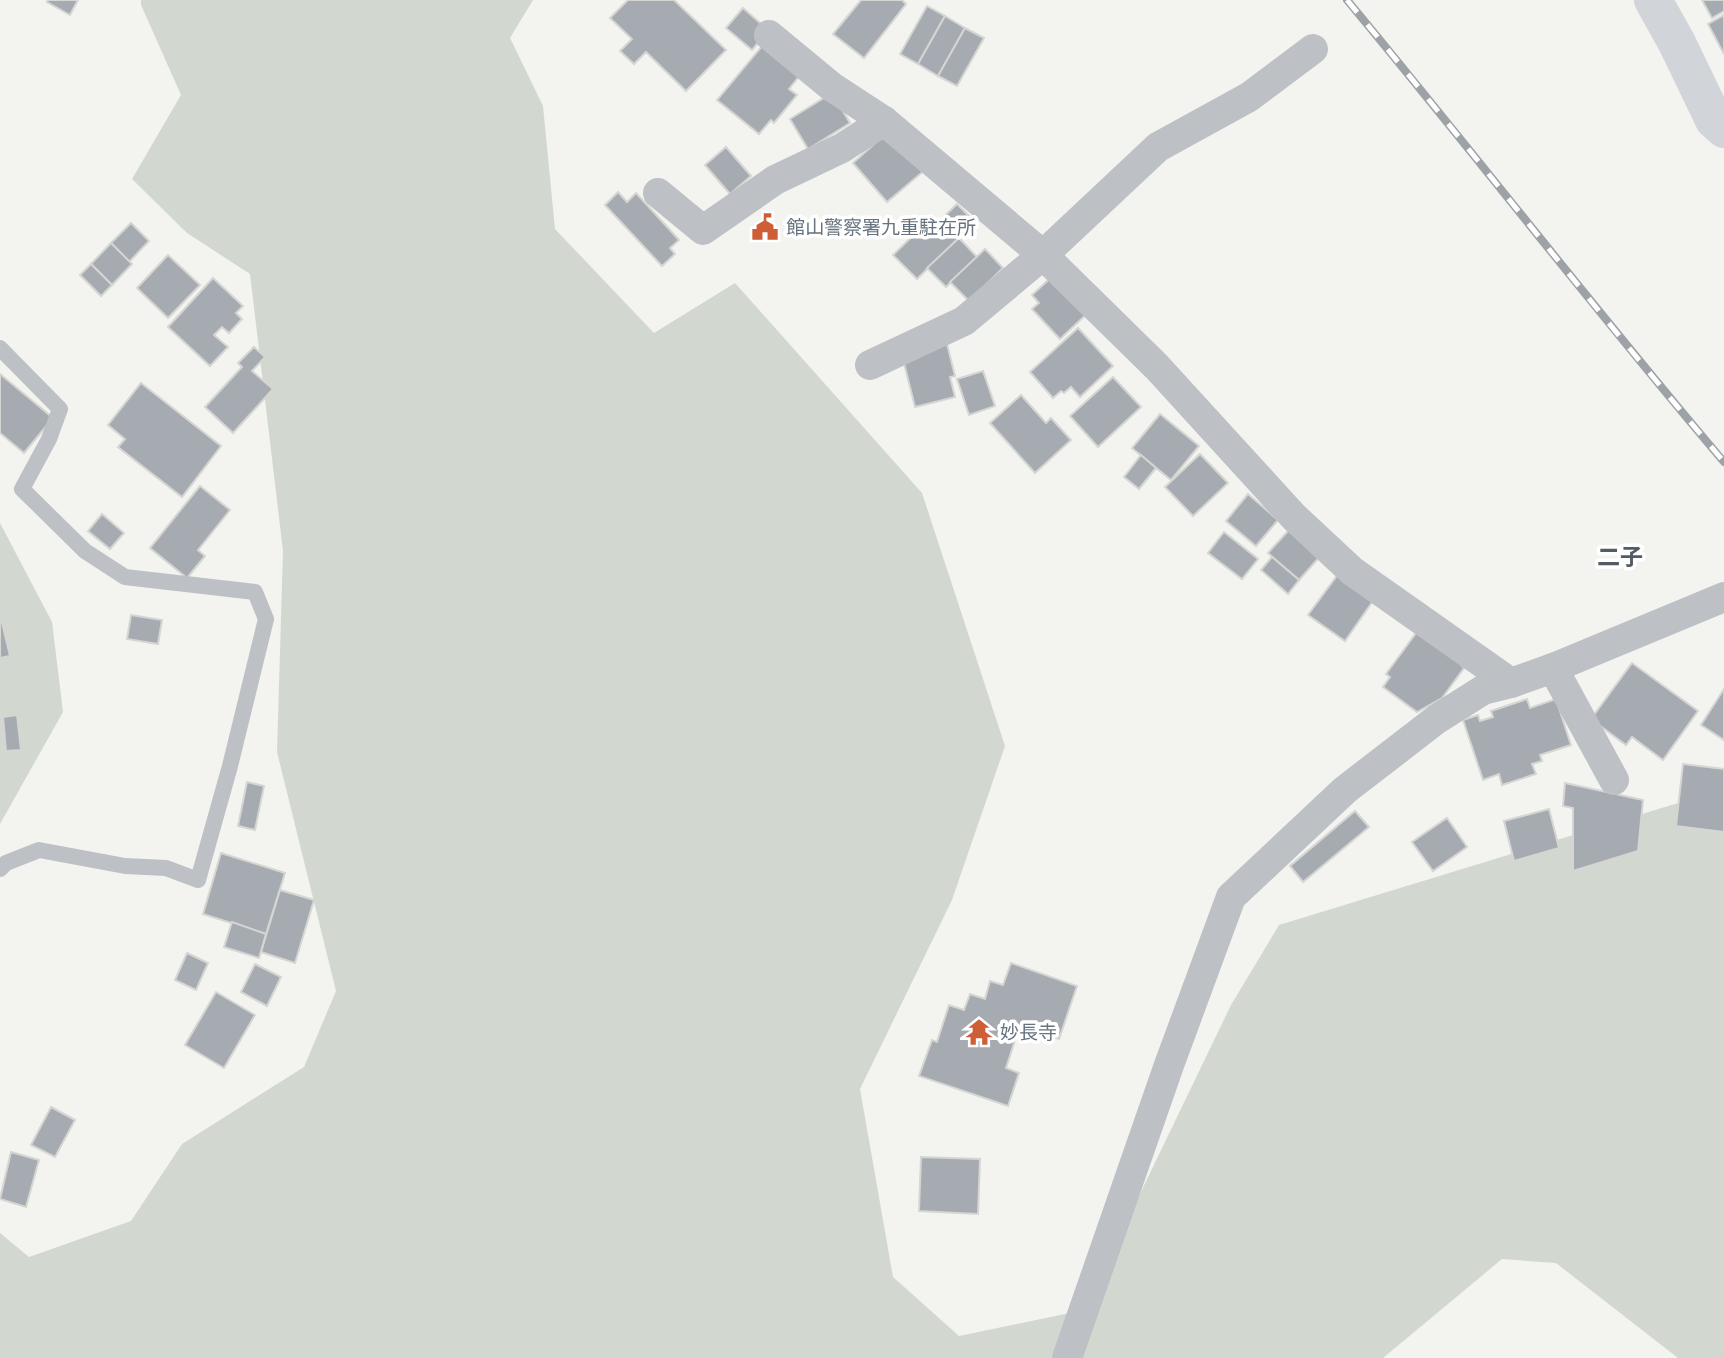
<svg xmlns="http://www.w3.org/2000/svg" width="1724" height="1358" font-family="Helvetica,'Noto Sans JP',sans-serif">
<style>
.green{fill:#d2d8d0}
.building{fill:#a5abb0;stroke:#d5d5d3;stroke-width:2}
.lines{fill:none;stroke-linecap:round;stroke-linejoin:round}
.service{stroke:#bdc0c4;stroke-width:16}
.minor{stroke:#bdc0c4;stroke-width:30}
.secondary{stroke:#d1d5d9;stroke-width:38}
.rail-casing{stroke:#9da2a7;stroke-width:8}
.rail{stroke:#fff;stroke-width:5;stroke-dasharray:16;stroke-linecap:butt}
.labels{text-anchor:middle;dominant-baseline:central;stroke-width:7;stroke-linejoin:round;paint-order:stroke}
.poi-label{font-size:19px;fill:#66727e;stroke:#fff;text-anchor:start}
.quarter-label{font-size:23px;font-weight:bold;fill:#535c64;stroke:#fff}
</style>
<rect width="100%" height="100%" fill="#f3f3f0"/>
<g class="green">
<polygon points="141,0 533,0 510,38 543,106 555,229 654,333 735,283 922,493 1005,746 952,900 860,1089 893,1277 959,1336 1084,1310 1231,1005 1279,925 1724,789 1724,1358 1678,1358 1556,1263 1502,1259 1383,1358 0,1358 0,1233 29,1257 131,1221 182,1144 304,1067 336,991 277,752 283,551 250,274 187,233 132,179 181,95 141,5"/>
<polygon points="0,523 52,622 63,712 0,824"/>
</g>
<g class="building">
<polygon points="48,0 78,0 70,15 47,2"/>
<polygon points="628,0 674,0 726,50 686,91 646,52 634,64 620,51 632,39 610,18"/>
<polygon points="861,0 902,0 906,4 864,58 833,34"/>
<polygon points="1702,0 1724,0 1724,11 1712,18"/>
<polygon points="927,6 945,16 918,64 900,54"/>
<polygon points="743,8 768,30 752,50 726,28"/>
<polygon points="1724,15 1724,54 1708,24"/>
<polygon points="945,16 965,28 938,76 918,64"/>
<polygon points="965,28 984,38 957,86 938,76"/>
<polygon points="768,39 805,69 789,89 797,95 774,123 771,120 759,134 717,100"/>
<polygon points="832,93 850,123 808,149 790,119"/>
<polygon points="891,129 926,169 887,202 853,163"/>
<polygon points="726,147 751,176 730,194 705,165"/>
<polygon points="618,192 627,202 636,193 679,240 670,248 675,254 662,266 605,205"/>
<polygon points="957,204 975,222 917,279 893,255 924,225 929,231"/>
<polygon points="131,223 149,241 129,262 111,243"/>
<polygon points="959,238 977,257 946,287 927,268"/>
<polygon points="111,243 132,264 112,285 91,264"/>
<polygon points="985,249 1003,268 969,301 950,282"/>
<polygon points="168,255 200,285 168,318 137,288"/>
<polygon points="91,264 112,285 101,296 80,275"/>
<polygon points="1057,272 1092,309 1060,339 1032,309 1039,303 1032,295"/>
<polygon points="213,278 243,306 236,313 242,319 229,333 222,327 214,335 228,347 210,366 168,327"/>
<polygon points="1078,328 1113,366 1080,397 1071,387 1064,393 1061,391 1053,398 1030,372"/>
<polygon points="947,344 955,376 950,377 955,397 915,407 902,355"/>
<polygon points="254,347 265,357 252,371 273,389 233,433 205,407 242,367 238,363"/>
<polygon points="983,371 995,406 969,415 957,379"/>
<polygon points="0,374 53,418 24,453 0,433"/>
<polygon points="1113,377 1141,407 1098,447 1070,416"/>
<polygon points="141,383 221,446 182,497 118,447 125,439 108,425"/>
<polygon points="1021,395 1046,423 1051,418 1071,440 1035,473 990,423"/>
<polygon points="1160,414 1199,446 1171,480 1132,448"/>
<polygon points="1200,454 1228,483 1193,516 1165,487"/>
<polygon points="1141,455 1156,468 1139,489 1124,477"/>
<polygon points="200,486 230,510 198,550 205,556 187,578 150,548"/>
<polygon points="1248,494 1278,520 1256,546 1226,521"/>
<polygon points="102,514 124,533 110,549 88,531"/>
<polygon points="1288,531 1324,552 1299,580 1268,553"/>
<polygon points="1224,532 1258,559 1242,579 1208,553"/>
<polygon points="1272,557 1299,580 1288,594 1261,570"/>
<polygon points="1339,573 1375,598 1345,641 1308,615"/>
<polygon points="0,614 10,656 0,658"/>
<polygon points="131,615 162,620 158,644 127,639"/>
<polygon points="1422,625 1464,668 1442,698 1417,712 1383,687 1390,677 1386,674"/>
<polygon points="1632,663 1698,711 1663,760 1632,737 1626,745 1591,719"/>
<polygon points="1724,689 1724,740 1701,725"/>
<polygon points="1527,699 1530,708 1556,699 1571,745 1540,755 1542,761 1532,764 1536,774 1502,785 1499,774 1483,780 1463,720 1478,715 1480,721 1493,717 1491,711"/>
<polygon points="17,715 21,750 6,751 3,717"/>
<polygon points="1683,764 1724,769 1724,832 1676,826"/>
<polygon points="247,782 264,786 255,830 238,826"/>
<polygon points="1565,783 1643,800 1638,851 1573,871 1573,808 1563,806"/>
<polygon points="1549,809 1559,848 1514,861 1504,821"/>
<polygon points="1355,811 1369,827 1303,882 1290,866"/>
<polygon points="1447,818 1467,847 1433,871 1412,842"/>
<polygon points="221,853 285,873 266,934 203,914"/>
<polygon points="280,890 314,900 295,963 261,952"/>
<polygon points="232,922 266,934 259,958 224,947"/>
<polygon points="187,953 208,963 196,990 175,980"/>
<polygon points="1011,963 1077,986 1059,1039 1020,1025 1006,1068 1019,1073 1008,1106 919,1076 932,1040 937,1042 949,1005 964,1010 970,994 985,999 990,981 1003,985"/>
<polygon points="255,964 281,977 267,1006 241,992"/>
<polygon points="216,992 255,1015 224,1068 185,1045"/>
<polygon points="51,1107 75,1120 55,1157 31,1145"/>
<polygon points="11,1152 39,1160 26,1207 0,1199"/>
<polygon points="921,1157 980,1159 978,1214 919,1211"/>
</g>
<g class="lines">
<polyline class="service" points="0,348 60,409 49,439 22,489 85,551 125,577 255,592 266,619 230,766 198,880 166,868 125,866 39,850 6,863 0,869"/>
<g class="minor">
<polyline points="769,35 832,87 884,121 1043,255 1157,367 1294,517 1352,571 1511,683"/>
<polyline points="658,193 703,230 775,180 842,148 884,121"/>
<polyline points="870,365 964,321 1043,255 1158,147 1249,97 1313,49"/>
<polyline points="1553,668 1614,780"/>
<polyline points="1067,1358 1169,1065 1231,897 1345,790 1437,719 1483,690 1511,683 1553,668 1724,597"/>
</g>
<polyline class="secondary" points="1653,0 1677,43 1714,120 1724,129"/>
<defs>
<path id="rail" d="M1347 0C1474 153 1595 310 1724 462"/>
</defs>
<use href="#rail" class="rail-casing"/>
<use href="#rail" class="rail"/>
</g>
<defs>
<symbol id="civic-bare" viewBox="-9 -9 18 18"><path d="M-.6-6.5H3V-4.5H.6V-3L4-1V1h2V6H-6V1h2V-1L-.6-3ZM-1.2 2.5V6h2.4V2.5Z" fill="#ce5e36" stroke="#fff" stroke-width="2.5" paint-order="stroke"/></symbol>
<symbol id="temple-bare" viewBox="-9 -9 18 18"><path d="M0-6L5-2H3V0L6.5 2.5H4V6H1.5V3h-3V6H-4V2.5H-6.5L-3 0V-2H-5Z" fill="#ce5e36" stroke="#fff" stroke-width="2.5" paint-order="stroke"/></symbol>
</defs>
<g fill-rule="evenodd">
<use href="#civic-bare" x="746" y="208" width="38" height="38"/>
<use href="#temple-bare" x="960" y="1013" width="38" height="38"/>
</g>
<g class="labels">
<g class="poi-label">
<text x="786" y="227">館山警察署九重駐在所</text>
<text x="1000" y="1032">妙長寺</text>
</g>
<g class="quarter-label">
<text x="1620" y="557">二子</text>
</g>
</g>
</svg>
